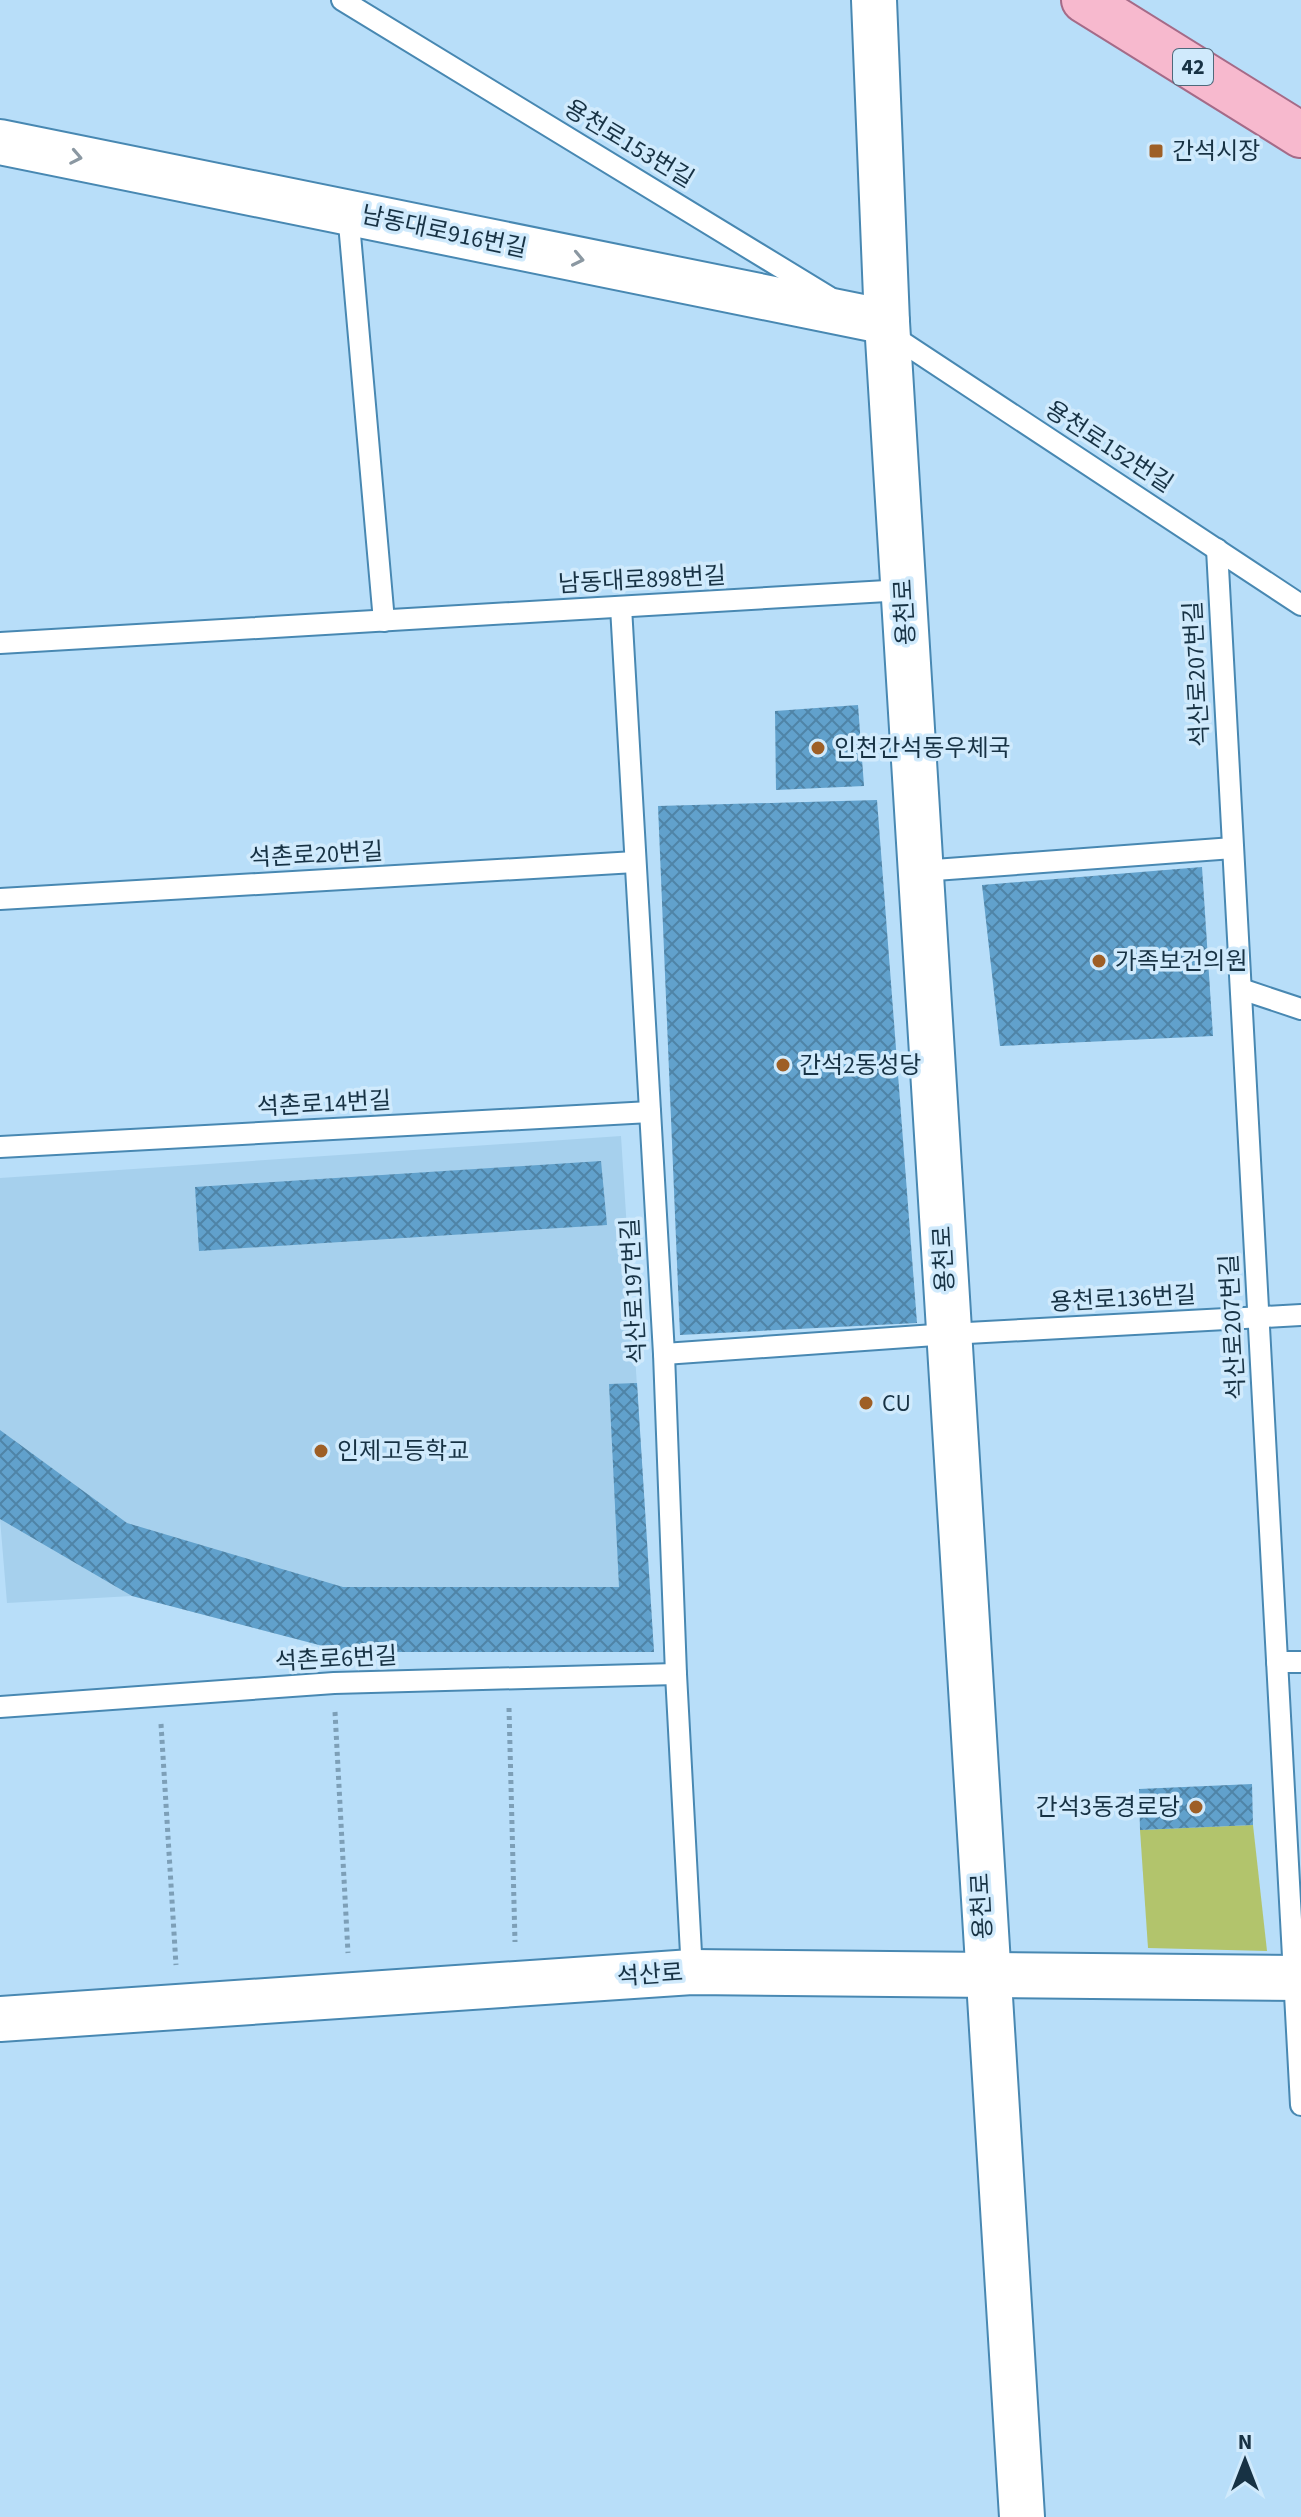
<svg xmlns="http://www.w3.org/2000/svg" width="1301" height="2517" font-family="'Source Sans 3','Noto Sans KR',sans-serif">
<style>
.built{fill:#a6d0ed}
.green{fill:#b2c46c}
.building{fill:url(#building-cross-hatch)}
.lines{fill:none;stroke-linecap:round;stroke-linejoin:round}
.service-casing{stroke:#4888b2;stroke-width:24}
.tertiary-casing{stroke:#4888b2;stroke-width:48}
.primary-casing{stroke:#a56b88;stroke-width:48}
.path{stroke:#7d9fb7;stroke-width:5;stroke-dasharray:4 4;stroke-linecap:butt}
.service{stroke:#fff;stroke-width:20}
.tertiary{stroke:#fff;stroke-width:44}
.primary{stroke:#f7b9ce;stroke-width:44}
.oneway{stroke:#8b98a2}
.poi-dot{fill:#9e5f26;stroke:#d0eafc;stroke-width:3}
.labels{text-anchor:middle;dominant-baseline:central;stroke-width:7;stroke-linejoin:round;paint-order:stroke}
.shield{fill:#d0eafc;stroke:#4e697b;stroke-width:2}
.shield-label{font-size:22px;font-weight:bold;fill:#173244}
.street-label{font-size:24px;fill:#173244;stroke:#d0eafc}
.poi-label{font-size:24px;fill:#173244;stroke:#d0eafc;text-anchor:start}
</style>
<defs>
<pattern id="building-cross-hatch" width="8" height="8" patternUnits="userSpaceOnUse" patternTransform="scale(2)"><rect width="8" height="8" fill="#61a1cc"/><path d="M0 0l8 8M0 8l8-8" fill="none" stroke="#4f84a7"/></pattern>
</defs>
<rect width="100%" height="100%" fill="#b8def9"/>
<polygon class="built" points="621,1136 654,1652 346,1652 132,1596 7,1603 0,1519 0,1178"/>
<polygon class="green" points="1253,1825 1267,1951 1148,1948 1140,1830"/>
<g class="building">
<polygon points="858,705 864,786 776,790 775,711"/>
<polygon points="877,800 917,1323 680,1335 658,806"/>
<polygon points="1202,867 1213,1036 1000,1046 982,885"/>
<polygon points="601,1161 607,1225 199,1251 195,1187"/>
<polygon points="637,1383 654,1652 346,1652 132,1596 0,1519 0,1430 127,1523 343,1587 619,1587 609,1384"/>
<polygon points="1252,1784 1253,1825 1140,1830 1139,1789"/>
</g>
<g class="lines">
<defs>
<g id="service">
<polyline points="342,0 829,297"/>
<polyline points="348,212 384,621"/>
<polyline points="890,334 1301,605"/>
<polyline points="1217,549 1301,2105"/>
<polyline points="621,607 664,1354 676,1674 692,1972"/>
<polyline points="0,643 904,590"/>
<polyline points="921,871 1233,848"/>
<polyline points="0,899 635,862"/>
<polyline points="1241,989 1301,1009"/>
<polyline points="0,1147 650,1112"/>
<polyline points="664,1354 949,1334 1301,1315"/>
<polyline points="1277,1662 1301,1662"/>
<polyline points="0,1707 334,1683 676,1674"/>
</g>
<g id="tertiary">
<polyline points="874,0 887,322 1022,2517"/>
<polyline points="0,142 887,322"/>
<polyline points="0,2019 692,1972 1301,1978"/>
</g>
<polyline id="primary" points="1084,0 1301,135"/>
</defs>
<use href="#service" class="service-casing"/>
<use href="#tertiary" class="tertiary-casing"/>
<use href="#primary" class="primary-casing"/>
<g class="path">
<polyline points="509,1708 515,1942"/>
<polyline points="335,1712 348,1953"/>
<polyline points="161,1724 176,1965"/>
</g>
<use href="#service" class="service"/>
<use href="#tertiary" class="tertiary"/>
<use href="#primary" class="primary"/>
</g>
<defs><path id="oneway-chevron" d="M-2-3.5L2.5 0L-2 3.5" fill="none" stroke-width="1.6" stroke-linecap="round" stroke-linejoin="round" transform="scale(2)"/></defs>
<g class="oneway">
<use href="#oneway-chevron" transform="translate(76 157) rotate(11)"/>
<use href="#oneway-chevron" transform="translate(578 259) rotate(12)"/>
</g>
<g class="poi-dot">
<rect x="1148" y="143" width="16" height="16" rx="4"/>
<circle cx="818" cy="748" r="8"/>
<circle cx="1099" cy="961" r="8"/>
<circle cx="783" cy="1065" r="8"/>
<circle cx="866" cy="1403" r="8"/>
<circle cx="321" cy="1451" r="8"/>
<circle cx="1196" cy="1807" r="8"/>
</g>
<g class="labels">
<rect class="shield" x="1173" y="49" width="40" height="36" rx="6"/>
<g class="shield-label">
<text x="1193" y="67">42</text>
</g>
<g class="street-label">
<text transform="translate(629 144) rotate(31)">용천로153번길</text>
<text transform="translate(444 232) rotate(12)">남동대로916번길</text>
<text transform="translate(1109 447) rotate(33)">용천로152번길</text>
<text transform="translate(642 580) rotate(-3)">남동대로898번길</text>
<text transform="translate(905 612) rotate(-93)">용천로</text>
<text transform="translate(1197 674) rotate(-93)">석산로207번길</text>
<text transform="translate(316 855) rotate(-3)">석촌로20번길</text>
<text transform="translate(324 1104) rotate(-3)">석촌로14번길</text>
<text transform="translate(944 1259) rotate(-93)">용천로</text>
<text transform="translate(634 1291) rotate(-93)">석산로197번길</text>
<text transform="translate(1123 1299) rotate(-3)">용천로136번길</text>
<text transform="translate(1233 1327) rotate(-93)">석산로207번길</text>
<text transform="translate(336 1659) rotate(-3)">석촌로6번길</text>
<text transform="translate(982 1906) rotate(-93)">용천로</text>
<text transform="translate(650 1975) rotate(-4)">석산로</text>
</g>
<g class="poi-label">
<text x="1172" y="151">간석시장</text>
<text x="834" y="748">인천간석동우체국</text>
<text x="1115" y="961">가족보건의원</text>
<text x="799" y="1065">간석2동성당</text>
<text x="882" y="1403">CU</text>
<text x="337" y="1451">인제고등학교</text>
<text x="1180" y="1807" text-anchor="end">간석3동경로당</text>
</g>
</g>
<g transform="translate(1245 2461)" stroke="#d0eafc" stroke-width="6" paint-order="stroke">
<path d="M0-6L14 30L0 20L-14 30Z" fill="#173244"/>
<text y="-12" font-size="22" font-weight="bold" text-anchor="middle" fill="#173244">N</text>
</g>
</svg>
